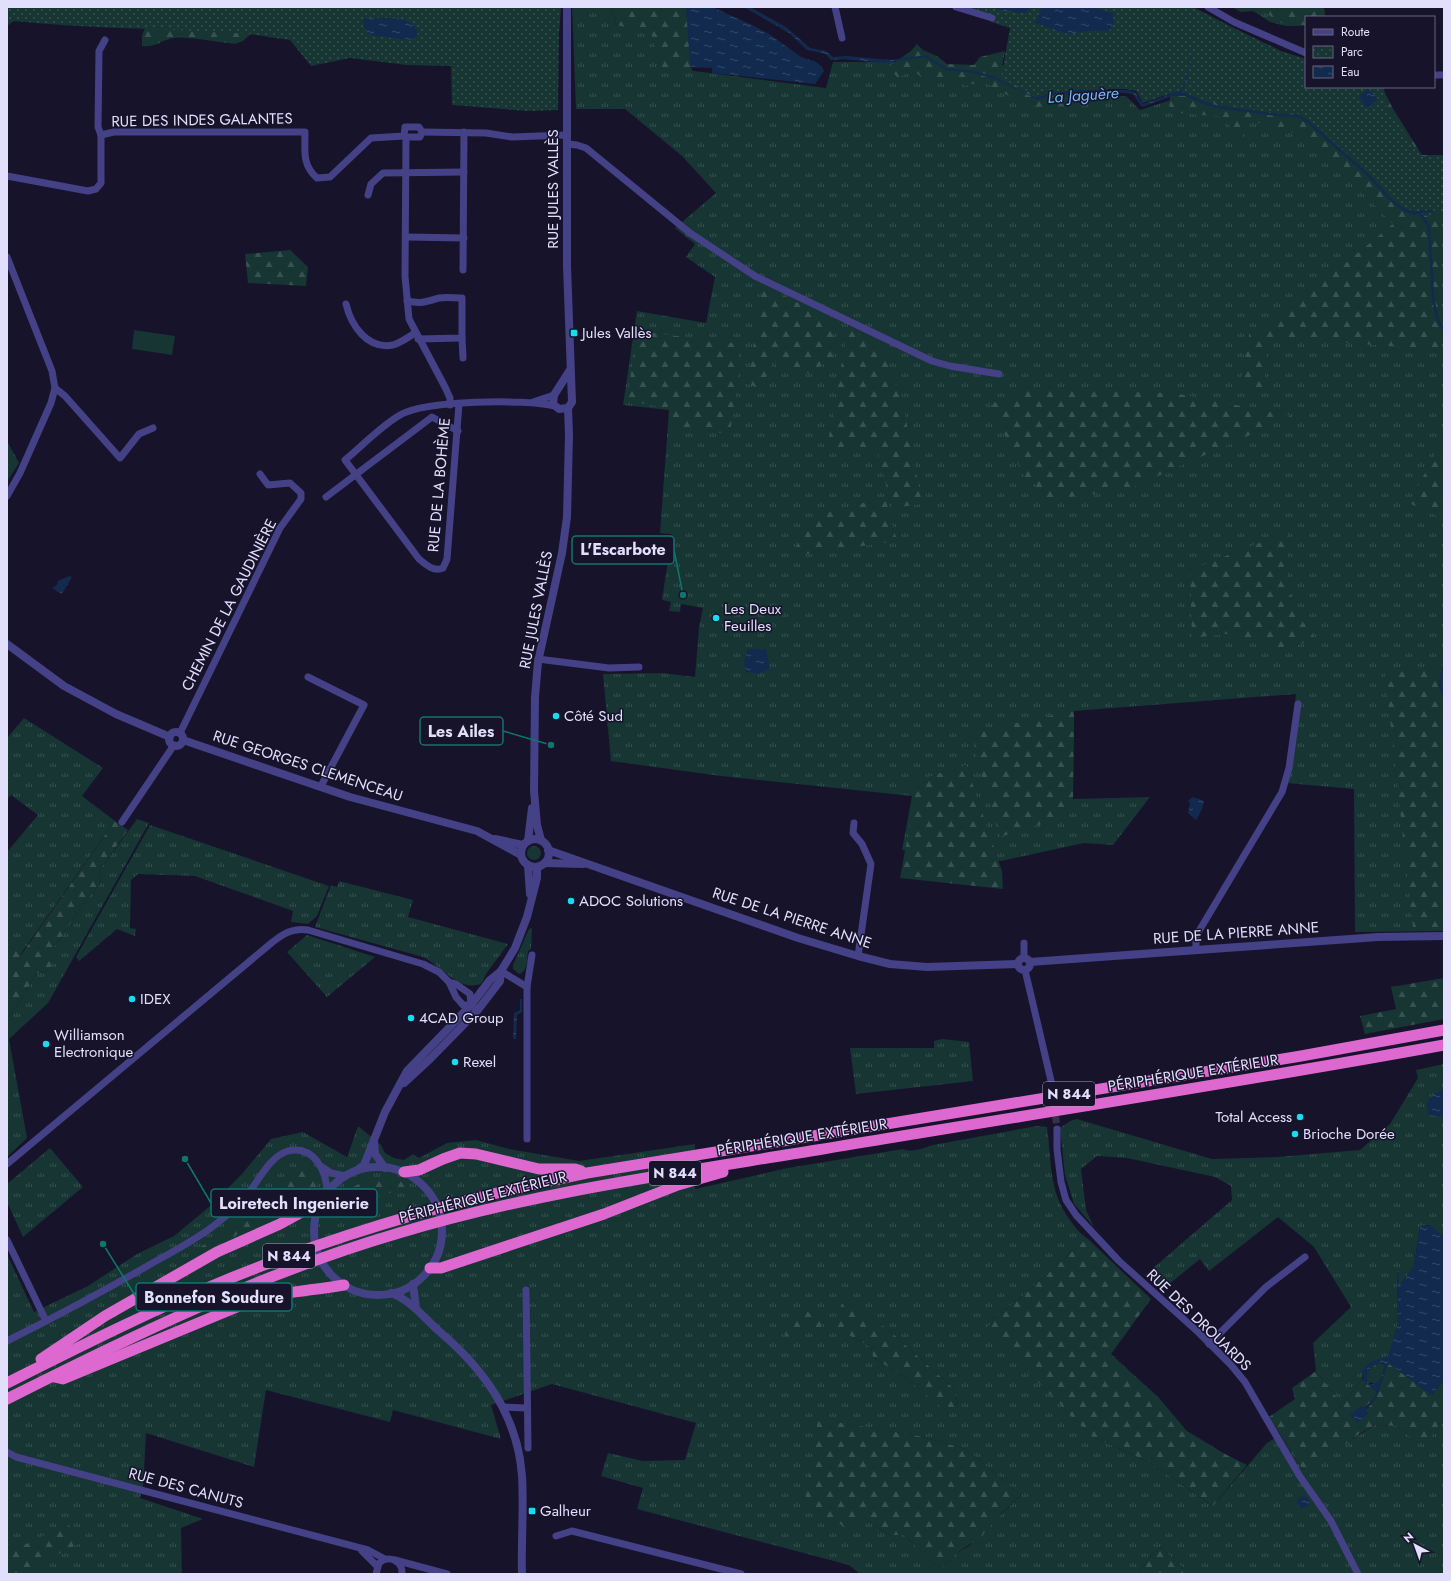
<svg xmlns="http://www.w3.org/2000/svg" width="1451" height="1581" font-family="Jost,sans-serif">
<style>
.grass{fill:url(#grass-tufts);fill-rule:evenodd}
.forest{fill:url(#forest-firs)}
.park{fill:url(#park-dots)}
.garden{fill:#163533}
.water{fill:url(#water-ripples);fill-rule:evenodd}
.lines{fill:none;stroke-linecap:round;stroke-linejoin:round}
.stream{stroke:#132a4f;stroke-width:2.5}
.minor-tunnel{stroke:#35324a;stroke-width:7;stroke-dasharray:7 3.5;stroke-linecap:butt}
.minor{stroke:#444187;stroke-width:7}
.tertiary{stroke:#444187;stroke-width:8}
.trunk{stroke:#dc68d0;stroke-width:11}
.poi-dot{fill:#18dcf0;stroke:#17132b;stroke-width:1.5}
.labels{text-anchor:middle;dominant-baseline:central;stroke-width:3;stroke-linejoin:round;paint-order:stroke}
.shield{fill:#17132b;stroke:#a5a2be;stroke-width:1}
.shield-label{font-size:14px;font-weight:bold;fill:#e2dffd}
.street-label{font-size:15px;fill:#e2dffd;stroke:#17132b}
.poi-label{font-size:15px;fill:#e2dffd;stroke:#17132b;text-anchor:start}
.water-label{font-size:16px;font-style:italic;fill:#74baf6;stroke:#17132b}
.leader{fill:none;stroke:#0f766e;stroke-width:1.5}
.callout-dot{fill:#0f766e;stroke:#17132b;stroke-width:1.5}
.callout{fill:#17132b;stroke:#0f766e;stroke-width:1.5}
.callout-label{font-size:16px;text-anchor:middle;font-weight:bold;fill:#e2dffd}
</style>
<defs>
<pattern id="grass-tufts" width="24" height="20" patternUnits="userSpaceOnUse"><rect width="24" height="20" fill="#163533"/><path d="M3 7l-1-3M5 7V3M7 7l1-3M15 17l-1-3M17 17v-4M19 17l1-3" fill="none" stroke="#385251"/></pattern>
<pattern id="forest-firs" width="22" height="20" patternUnits="userSpaceOnUse"><rect width="22" height="20" fill="#163533"/><path d="M5 1l3.5 6h-7zM16 11l3.5 6h-7z" fill="#385251"/></pattern>
<pattern id="park-dots" width="8" height="8" patternUnits="userSpaceOnUse"><rect width="8" height="8" fill="#163533"/><path d="M2 2h.1M6 6h.1" fill="none" stroke="#385251" stroke-width="1.8" stroke-linecap="round"/></pattern>
<pattern id="water-ripples" width="26" height="14" patternUnits="userSpaceOnUse"><rect width="26" height="14" fill="#132a4f"/><path d="M2 4q2-2 4 0t4 0M15 11q2-2 4 0t4 0" fill="none" stroke="#354869"/></pattern>
</defs>
<rect width="100%" height="100%" fill="#17132b"/>
<g class="grass">
<polygon points="572,7 611,7 616,25 651,32 687,70 826,88 833,62 917,62 986,79 1037,103 1126,96 1140,110 1177,98 1300,124 1444,212 1444,931 1355,932 1354,789 1287,783 1296,694 1074,711 1073,799 1150,797 1113,845 1084,843 1001,861 902,850 912,796 721,776 611,761 603,674 662,673 695,677 699,627 703,608 681,604 680,612 669,611 671,602 662,600 672,534 660,533 669,410 623,405 637,311 706,323 715,277 686,257 695,244 675,228 716,193 682,156 625,109 576,109"/>
<polygon points="1232,7 1324,7 1325,17 1306,17 1306,25 1286,26 1270,22 1253,11 1241,12"/>
<polygon points="7,441 19,463 8,480 7,479"/>
<polygon points="24,718 103,768 82,796 115,821 20,955 7,944 7,852 38,815 11,795 7,799 7,738"/>
<polygon points="137,819 149,823 48,1003 9,1039 27,1138 7,1157 7,1018 19,1004 35,974 48,970 53,949 86,900 101,883 99,871"/>
<polygon points="150,825 329,886 317,916 308,924 291,922 293,911 195,876 138,874 131,880 130,928 136,929 135,936 117,929 79,961 76,957"/>
<circle cx="534" cy="853" r="7"/>
<path d="M339 881 413 900 408 917 508 944 486 974 482 983C460 994 442 966 423 957L315 927 331 885 337 887Z"/>
<path d="M532 928 531 949 528 951C527 960 528 971 519 974L513 969V965L529 929Z"/>
<polygon points="307,935 375,957 327,997 287,952"/>
<polygon points="942,1039 969,1042 973,1081 856,1094 850,1048 934,1048 934,1041"/>
<polygon points="1444,1064 1444,1237 1428,1225 1420,1227 1414,1266 1398,1288 1399,1272 1397,1272 1398,1323 1388,1357 1384,1357 1362,1375 1362,1379 1340,1408 1337,1398 1316,1371 1313,1343 1351,1307 1314,1247 1278,1217 1209,1271 1200,1259 1163,1289 1145,1275 1232,1200 1231,1186 1215,1177 1127,1158 1097,1156 1081,1169 1086,1210 1094,1227 1074,1204 1065,1175 1060,1128 1070,1121 1077,1119 1212,1159 1277,1157 1360,1150 1390,1124 1418,1078 1416,1070"/>
<path d="M358 1126 381 1145 385 1153 394 1158 404 1160 413 1154 419 1158 447 1143 476 1140 509 1149 579 1161 695 1144V1189L788 1168 903 1149C913 1153 923 1148 933 1145L1037 1126 1047 1127C1052 1162 1048 1190 1070 1220 1075 1227 1079 1233 1087 1238L1024 1295 996 1317 987 1329 1091 1436 1149 1462 1213 1506 1267 1443 1280 1435 1303 1470 1375 1425 1397 1426 1409 1436 1437 1427 1444 1416V1574H1189L1161 1547 1154 1552 1138 1574H860L849 1565 637 1509 643 1488 601 1476 608 1453 643 1461 685 1460 696 1423 552 1384 491 1405 501 1439 393 1410 390 1422 266 1390 254 1467 146 1433 143 1488 140 1498 203 1519 181 1528 182 1574H7V1254L34 1312 88 1286 137 1254 174 1236 209 1207 241 1175 271 1139 303 1132 347 1157ZM845 1299 890 1331 953 1388 958 1403 948 1412 908 1380 873 1357 871 1347 843 1332ZM818 1420 919 1436 966 1449 1021 1495 969 1546 957 1553 940 1569 904 1535H889L862 1516Z"/>
<polygon points="50,1148 83,1187 23,1237 7,1202 7,1184"/>
<polygon points="1380,1363 1385,1365 1381,1379 1375,1384 1367,1381 1367,1372 1373,1366"/>
</g>
<g class="forest">
<polygon points="611,7 686,7 692,71 662,67 651,33 616,25"/>
<polygon points="1270,7 1324,7 1325,17 1306,17 1306,25 1286,26 1269,15"/>
<path d="M149 19 254 31 243 41 235 44C216 42 193 37 175 38 162 39 156 48 142 46V35Z"/>
<polygon points="1173,39 1306,87 1382,87 1392,107 1422,155 1444,155 1444,221 1441,223 1441,350 1269,337 1263,394 1240,385 1250,330 1263,331 1393,224 1308,137 1250,120 1240,142 1224,117 1169,112"/>
<polygon points="917,44 923,50 937,56 947,64 974,65 980,57 1005,51 1002,65 1110,81 1104,102 1046,107 1027,106 982,81 966,86 944,77 927,82 913,70 898,78 888,67 911,51"/>
<polygon points="290,250 308,267 306,286 248,283 245,254"/>
<polygon points="762,285 833,320 833,359 804,375 773,361 761,389 748,384"/>
<polygon points="848,328 883,348 904,409 922,504 892,508 877,449 827,447"/>
<polygon points="637,331 742,344 730,434 672,427 673,410 627,400"/>
<polygon points="1028,389 1174,393 1292,416 1129,489 1038,501 1035,482 1024,477 991,404"/>
<polygon points="1444,442 1444,519 1409,503 1441,443"/>
<polygon points="885,497 897,541 792,556 811,517"/>
<polygon points="1287,532 1288,590 1303,622 1315,638 1282,652 1260,641 1245,645 1234,633 1192,638 1190,570"/>
<polygon points="1444,660 1444,690 1441,690 1444,700 1444,928 1413,928 1385,673 1442,667"/>
<polygon points="1074,711 1073,800 1063,817 1000,837 978,765 972,732"/>
<polygon points="966,765 1002,871 1003,889 900,878 913,807 912,782"/>
<polygon points="115,821 128,830 99,871 101,883 86,900 53,949 55,961 48,970 35,974 19,1004 7,1018 7,944 21,955"/>
<polygon points="1444,978 1444,1019 1365,1034 1360,1016 1396,1009 1391,987"/>
<polygon points="304,1167 317,1173 317,1187 270,1218 203,1251 200,1247 252,1218 288,1187 287,1181"/>
<path d="M384 1177 400 1181 409 1187 337 1209C338 1188 368 1179 384 1177Z"/>
<polygon points="1087,1238 1151,1299 1111,1354 1158,1397 1187,1431 1225,1454 1247,1465 1213,1506 1149,1462 1091,1436 986,1329 996,1317 1024,1295"/>
<polygon points="845,1298 890,1331 953,1388 958,1403 948,1413 908,1380 873,1357 871,1347 843,1332 833,1322"/>
<polygon points="798,1309 823,1317 820,1332 800,1326 799,1338 786,1336 785,1323"/>
<polygon points="1388,1363 1432,1395 1444,1380 1444,1416 1427,1444 1409,1436 1397,1426 1375,1425 1359,1434 1323,1461 1303,1470 1269,1417 1295,1399 1292,1388 1316,1371 1337,1398 1340,1408 1362,1379 1377,1392 1374,1399 1364,1408 1361,1406 1368,1412 1366,1410 1376,1398"/>
<polygon points="818,1419 919,1436 966,1449 1021,1495 1001,1514 982,1536 957,1553 940,1569 904,1535 889,1535 862,1516 853,1530 804,1508"/>
<polygon points="68,1524 80,1543 18,1574 7,1574 7,1553"/>
<polygon points="1161,1547 1189,1574 1138,1574 1154,1552"/>
</g>
<g class="park">
<path d="M7 7H561L559 35 558 110 528 111 452 105 451 66 407 65 350 58 311 66 290 40C272 38 254 34 236 33 162 28 88 29 14 21L7 26Z"/>
<polygon points="966,7 1193,7 1236,29 1281,51 1306,59 1306,87 1384,87 1386,107 1421,156 1444,157 1444,212 1414,218 1416,211 1406,209 1395,201 1370,173 1343,151 1320,128 1299,114 1266,112 1205,101 1183,92 1174,92 1143,103 1136,91 1125,89 1076,89 1035,95 1001,78 1010,28 991,22 992,15"/>
</g>
<polygon class="garden" points="134,330 175,336 172,355 132,349"/>
<g class="water">
<polygon points="686,7 712,7 754,26 769,34 801,57 816,62 822,67 824,71 815,84 712,73 712,68 692,67 690,64"/>
<polygon points="744,7 750,7 786,27 810,48 826,51 833,57 846,56 890,60 926,55 946,68 975,71 993,76 1025,93 1038,97 1053,93 1075,90 1128,90 1135,92 1143,104 1181,90 1186,78 1193,45 1187,79 1182,92 1187,94 1186,96 1172,96 1142,107 1133,94 1115,92 1077,93 1053,95 1038,100 997,80 973,73 945,70 925,57 884,63 843,59 831,60 826,54 807,50 789,33"/>
<polygon points="993,7 1030,7 1025,13 1003,11"/>
<polygon points="1042,7 1092,7 1113,13 1114,23 1109,31 1087,31 1068,34 1035,23"/>
<path d="M366 18C379 19 395 16 407 21 418 25 424 39 408 40L370 35C365 30 363 27 363 20Z"/>
<polygon points="1368,88 1378,99 1367,109 1359,97"/>
<polygon points="69,576 72,577 62,594 52,588 57,585 58,581"/>
<polygon points="747,649 766,649 770,669 758,674 746,672 744,662"/>
<polygon points="1193,797 1204,801 1202,809 1196,820 1188,813 1190,803 1188,801"/>
<polygon points="520,999 522,999 522,1012 517,1015 516,1039 513,1039 514,1013 520,1010"/>
<path d="M1444 1090V1117L1429 1115C1423 1102 1431 1094 1444 1090Z"/>
<path d="M1423 1225 1431 1226 1444 1237V1380L1432 1395 1388 1363 1376 1398 1366 1409 1369 1413 1358 1423 1350 1415 1361 1406 1365 1408 1374 1399 1377 1392 1363 1381 1362 1371 1370 1362 1388 1356 1398 1323 1397 1272 1399 1271V1287L1414 1266 1420 1227ZM1382 1363 1385 1365 1381 1379 1375 1384H1370L1367 1379C1366 1369 1373 1365 1382 1363Z"/>
<circle cx="1303" cy="1502" r="6"/>
</g>
<g class="lines">
<g class="stream">
<polyline points="1185,94 1204,103 1218,107 1277,115 1298,116 1308,122 1368,175 1393,202 1403,209 1413,213 1432,211"/>
<polyline points="1420,213 1429,227 1433,297 1437,318 1444,330"/>
<polyline points="1444,664 1440,686 1444,695"/>
</g>
<polyline class="minor-tunnel" points="1052,1085 1057,1129"/>
<g class="minor">
<polyline points="835,7 842,38"/>
<polyline points="956,7 992,18"/>
<polyline points="1208,7 1234,22 1306,53"/>
<polyline points="1434,75 1444,75"/>
<polygon points="405,127 419,127 422,132 420,137 406,137 404,136"/>
<polyline points="422,132 486,133 512,137 567,135"/>
<polyline points="101,135 98,127 99,51 105,40"/>
<polyline points="406,137 405,276 409,319 445,387 450,398 450,405"/>
<polyline points="567,144 577,145 586,148 690,233 755,276 932,361 950,366 999,374"/>
<path d="M7 176 88 191 96 189 101 183V135L114 132H305C305 151 302 165 317 178L330 177 371 138 404 136"/>
<polyline points="368,195 371,184 383,173 464,172"/>
<polyline points="406,237 464,238"/>
<polyline points="7,257 52,371 55,388 51,403 20,473 7,496"/>
<polyline points="463,270 464,132"/>
<path d="M407 301C421 304 426 302 439 298 446 297 455 298 462 298V338L418 339"/>
<path d="M346 304C351 325 367 350 393 345 400 343 409 337 415 333"/>
<polyline points="462,338 463,358"/>
<polyline points="55,388 65,396 120,458 139,434 153,428"/>
<polyline points="533,402 554,395"/>
<path d="M459 404 447 559 443 568C434 572 426 565 419 559L345 460C362 446 381 426 400 415 426 400 524 399 555 406"/>
<polyline points="326,497 432,417 458,431"/>
<polyline points="538,659 609,668 639,667"/>
<polyline points="308,677 364,705 321,786"/>
<polyline points="180,733 280,528 301,499 301,493 290,483 268,485 260,474"/>
<polyline points="122,822 174,745"/>
<polyline points="854,823 853,833 862,844 871,864 858,956"/>
<polyline points="1196,950 1196,936 1282,792 1289,768 1298,704"/>
<polyline points="1024,958 1024,943"/>
<polyline points="1025,970 1052,1085"/>
<polyline points="501,971 527,987"/>
<polyline points="471,1005 470,994 456,984 449,982 456,997 463,1005 471,1005 474,1007"/>
<polyline points="1057,1129 1057,1149 1061,1182 1066,1200 1076,1215 1119,1261 1198,1332 1231,1365 1245,1382 1299,1475 1331,1521 1358,1574"/>
<polyline points="527,1139 527,987 532,955"/>
<path d="M7 1164 269 945C281 935 292 927 308 930L423 964 439 972 449 982"/>
<polyline points="322,1167 331,1173 346,1176"/>
<polyline points="7,1240 46,1321"/>
<polyline points="526,1290 528,1448"/>
<path d="M7 1341C55 1317 102 1292 149 1265 172 1252 196 1240 216 1224 228 1215 239 1204 249 1192 260 1179 270 1156 288 1151 314 1145 327 1171 327 1193"/>
<polyline points="1209,1344 1266,1287 1305,1257"/>
<polyline points="504,1407 526,1408"/>
<polyline points="7,1452 16,1457 368,1550 385,1559"/>
<polyline points="556,1536 572,1531 741,1574"/>
<polyline points="362,1551 377,1566"/>
<polyline points="395,1560 447,1574"/>
<path d="M376 1574 379 1563C389 1554 403 1561 402 1574"/>
</g>
<g class="tertiary">
<polyline points="567,7 567,266 572,402 568,408 559,409 553,404 554,395 570,370"/>
<polyline points="7,644 64,686 116,714 170,737"/>
<circle cx="176" cy="739" r="7"/>
<polyline points="183,740 350,797 477,831 521,855"/>
<circle cx="535" cy="853" r="14"/>
<polyline points="495,839 523,845"/>
<polyline points="541,840 537,825 534,791 535,697 538,662 562,553 567,517 569,435 568,408"/>
<polyline points="528,841 532,808"/>
<polyline points="548,850 798,938 858,956 890,964 927,967 1017,964"/>
<polyline points="545,863 583,864"/>
<polyline points="528,865 530,894"/>
<circle cx="1024" cy="964" r="6"/>
<polyline points="1030,962 1378,937 1444,936"/>
<polyline points="404,1083 430,1059 477,1011 500,981 501,971"/>
<polyline points="374,1140 375,1154 385,1168"/>
<circle cx="378" cy="1231" r="64"/>
<polyline points="357,1170 364,1165 385,1112 407,1071 471,1005 490,980 501,971 515,948 527,917 537,878 537,867"/>
<polyline points="413,1284 416,1308"/>
<path d="M391 1293C412 1301 424 1318 440 1332 485 1370 518 1416 522 1476 524 1509 521 1542 522 1574"/>
</g>
<g class="trunk">
<polyline points="404,1172 419,1170 443,1159 460,1153 476,1154 539,1169 575,1169 581,1171"/>
<polyline points="430,1268 441,1268 604,1214 678,1185 723,1172"/>
<polyline points="41,1359 105,1316 217,1252 280,1224 322,1201"/>
<path d="M54 1377 63 1379 256 1299C285 1292 315 1290 344 1285"/>
<path d="M7 1383C79 1347 152 1310 226 1280 343 1232 464 1198 587 1173L1301 1056 1444 1030"/>
<path d="M7 1399C134 1335 262 1273 399 1233 535 1192 677 1173 817 1150 1026 1115 1236 1083 1444 1045"/>
</g>
</g>
<g class="poi-dot">
<rect x="570" y="329" width="8" height="8" rx="2"/>
<circle cx="716" cy="618" r="4"/>
<circle cx="556" cy="716" r="4"/>
<circle cx="571" cy="901" r="4"/>
<circle cx="132" cy="999" r="4"/>
<circle cx="411" cy="1018" r="4"/>
<circle cx="46" cy="1044" r="4"/>
<circle cx="455" cy="1062" r="4"/>
<circle cx="1300" cy="1117" r="4"/>
<circle cx="1295" cy="1134" r="4"/>
<rect x="528" y="1507" width="8" height="8" rx="2"/>
</g>
<g class="labels">
<g class="shield">
<rect x="1043" y="1082" width="52" height="24" rx="3"/>
<rect x="649" y="1161" width="52" height="24" rx="3"/>
<rect x="263" y="1244" width="52" height="24" rx="3"/>
</g>
<g class="shield-label">
<text x="1069" y="1094">N 844</text>
<text x="675" y="1173">N 844</text>
<text x="289" y="1256">N 844</text>
</g>
<g class="street-label">
<text transform="translate(202 120) rotate(-1)">RUE DES INDES GALANTES</text>
<text transform="translate(553 189) rotate(-90)">RUE JULES VALLÈS</text>
<text transform="translate(439 485) rotate(-85)">RUE DE LA BOHÈME</text>
<text transform="translate(229 605) rotate(-63)">CHEMIN DE LA GAUDINIÈRE</text>
<text transform="translate(536 610) rotate(-79)">RUE JULES VALLÈS</text>
<text transform="translate(308 766) rotate(18)">RUE GEORGES CLEMENCEAU</text>
<text transform="translate(792 918) rotate(18)">RUE DE LA PIERRE ANNE</text>
<text transform="translate(1236 933) rotate(-4)">RUE DE LA PIERRE ANNE</text>
<text transform="translate(1193 1073) rotate(-9)">PÉRIPHÉRIQUE EXTÉRIEUR</text>
<text transform="translate(802 1137) rotate(-9)">PÉRIPHÉRIQUE EXTÉRIEUR</text>
<text transform="translate(483 1197) rotate(-14)">PÉRIPHÉRIQUE EXTÉRIEUR</text>
<text transform="translate(1199 1320) rotate(44)">RUE DES DROUARDS</text>
<text transform="translate(186 1488) rotate(15)">RUE DES CANUTS</text>
</g>
<g class="poi-label">
<text x="582" y="333">Jules Vallès</text>
<text x="724" y="609">Les Deux<tspan x="724" dy="17">Feuilles</tspan></text>
<text x="564" y="716">Côté Sud</text>
<text x="579" y="901">ADOC Solutions</text>
<text x="140" y="999">IDEX</text>
<text x="419" y="1018">4CAD Group</text>
<text x="54" y="1035">Williamson<tspan x="54" dy="17">Electronique</tspan></text>
<text x="463" y="1062">Rexel</text>
<text x="1292" y="1117" text-anchor="end">Total Access</text>
<text x="1303" y="1134">Brioche Dorée</text>
<text x="540" y="1511">Galheur</text>
</g>
<g class="water-label">
<text transform="translate(1083 95) rotate(-4)">La Jaguère</text>
</g>
</g>
<path class="leader" d="M683 595L674 550M551 745L503 731M185 1159L211 1203M103 1244L136 1297"/>
<g class="callout-dot">
<circle cx="683" cy="595" r="4"/>
<circle cx="551" cy="745" r="4"/>
<circle cx="185" cy="1159" r="4"/>
<circle cx="103" cy="1244" r="4"/>
</g>
<g class="callout">
<rect x="572" y="536" width="102" height="28" rx="4"/>
<rect x="420" y="717" width="83" height="28" rx="4"/>
<rect x="211" y="1189" width="166" height="28" rx="4"/>
<rect x="136" y="1283" width="156" height="28" rx="4"/>
</g>
<g class="callout-label">
<text x="623" y="555">L'Escarbote</text>
<text x="461" y="737">Les Ailes</text>
<text x="294" y="1209">Loiretech Ingenierie</text>
<text x="214" y="1303">Bonnefon Soudure</text>
</g>
<rect width="1451" height="1581" fill="none" stroke="#e2dffd" stroke-width="16"/>
<rect x="1305" y="16" width="130" height="72" fill="#17132b" stroke="#68657f"/>
<rect x="1313" y="29" width="20" height="6" fill="#444187" stroke="#68657f"/>
<text x="1341" y="36" font-size="12" fill="#e2dffd">Route</text>
<rect x="1313" y="46" width="20" height="12" fill="url(#park-dots)" stroke="#68657f"/>
<text x="1341" y="56" font-size="12" fill="#e2dffd">Parc</text>
<rect x="1313" y="66" width="20" height="12" fill="url(#water-ripples)" stroke="#68657f"/>
<text x="1341" y="76" font-size="12" fill="#e2dffd">Eau</text>
<g transform="translate(1415 1545) rotate(319)" stroke="#17132b" stroke-width="3" paint-order="stroke">
<path d="M0-3L7 15L0 10L-7 15Z" fill="#e2dffd"/>
<text y="-6" font-size="11" font-weight="bold" text-anchor="middle" fill="#e2dffd">N</text>
</g>
</svg>
